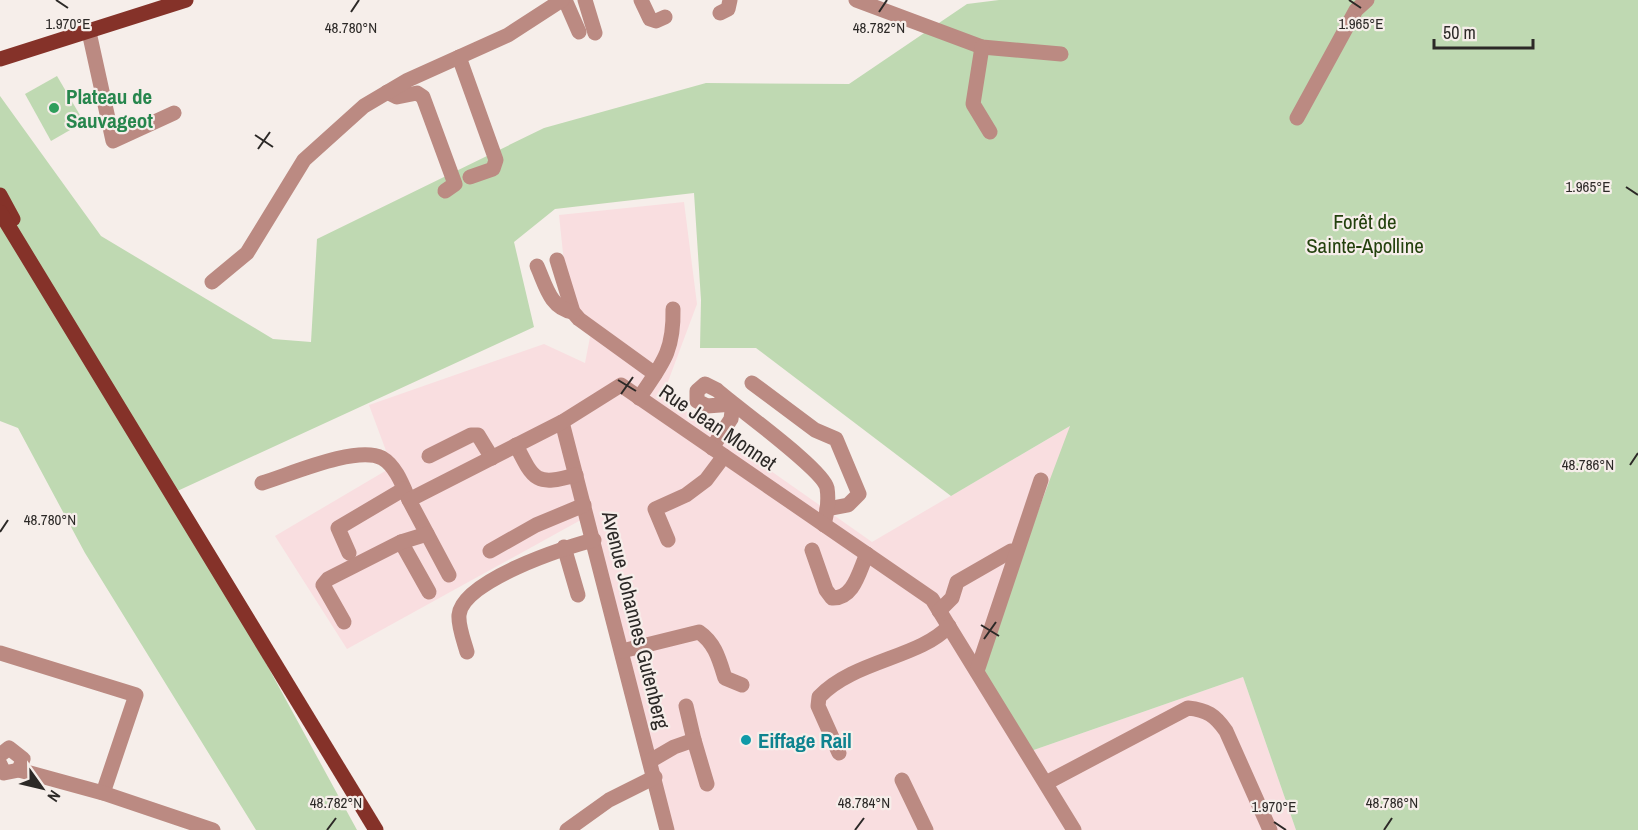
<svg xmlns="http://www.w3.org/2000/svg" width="1638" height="830" font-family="'Archivo Narrow',sans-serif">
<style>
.industrial{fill:#f9dee0}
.green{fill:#bfd9b2}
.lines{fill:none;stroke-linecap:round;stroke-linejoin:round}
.minor{stroke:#bb8a82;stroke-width:15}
.major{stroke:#853229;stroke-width:15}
.ticks{fill:none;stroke:#2c2927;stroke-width:2}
.leisure-dot{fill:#2e9e5b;stroke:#f6eeea;stroke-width:2}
.culture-dot{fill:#0f9aa8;stroke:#f6eeea;stroke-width:2}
.labels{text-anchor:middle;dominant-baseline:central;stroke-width:4.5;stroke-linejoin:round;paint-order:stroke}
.leisure-label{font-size:21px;font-weight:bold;fill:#27864d;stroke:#f6eeea;text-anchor:start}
.park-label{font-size:21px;fill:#23410d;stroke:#f6eeea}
.street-label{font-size:21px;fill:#2c2927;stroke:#f6eeea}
.culture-label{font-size:21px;font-weight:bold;fill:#0d838f;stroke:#f6eeea;text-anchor:start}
.ticks-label{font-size:15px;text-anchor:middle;fill:#2c2927;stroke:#f6eeea;stroke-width:4.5;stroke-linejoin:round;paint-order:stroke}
</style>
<rect width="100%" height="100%" fill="#f6eeea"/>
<polygon class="industrial" points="684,202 697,304 663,395 872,542 1070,426 1028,752 1243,677 1296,830 667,830 588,516 347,649 275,536 392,467 369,405 544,344 585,363 591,332 570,320 559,215"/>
<g class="green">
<polygon points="999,0 1638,0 1638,830 1296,830 1243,677 1028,752 978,671 1070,426 951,496 756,348 700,348 701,300 694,193 555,209 514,242 534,327 173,493 357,830 256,830 85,553 18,428 0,421 0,96 101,236 273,339 311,342 317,239 544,128 706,83 849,84 967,4"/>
<polygon points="57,76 84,122 51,141 25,94"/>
</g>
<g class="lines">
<g class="minor">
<polyline points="565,0 579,32"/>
<polyline points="585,0 595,33"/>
<polyline points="641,0 650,19 656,21 665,17"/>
<polyline points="856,0 982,47 1061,54"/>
<polyline points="720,13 728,9 730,0"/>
<polyline points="89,32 113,141 174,113"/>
<polyline points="982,47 973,104 990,132"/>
<polyline points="459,57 496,160 493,169 470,177"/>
<polyline points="387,92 397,97 417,93 423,97 455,184 445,191"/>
<polyline points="1297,118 1356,10 1367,0"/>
<polyline points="557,260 573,312 579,319 655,374"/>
<path d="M537 266C546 286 550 308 573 312"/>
<polyline points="212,282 247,253 304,160 364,106 408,80 508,35 562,0"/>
<polyline points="752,383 815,430 836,439 859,494 848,505 827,509"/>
<path d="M639 398C662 364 674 352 673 309"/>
<polyline points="562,422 667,830"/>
<path d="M516 445C534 481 536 486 576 475"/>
<path d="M712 448 731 419 733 404 707 406 697 401V391L705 384 717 390C737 408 823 469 827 488 829 500 827 513 824 525"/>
<polyline points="429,456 471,435 478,435 492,458"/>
<path d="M262 483C289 475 356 445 382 458 396 466 403 486 409 500"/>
<polyline points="668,540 655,509 686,495 706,480 724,456"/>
<polyline points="401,542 429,592"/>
<polyline points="564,547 578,595"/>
<path d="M812 550 826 590 832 598C854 599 859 571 867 554"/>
<polyline points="490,551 536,525 584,505"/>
<polyline points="349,553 338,528 404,489"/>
<polyline points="449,575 409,500 562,422 621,385 932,599 1074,830"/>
<polyline points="939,611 952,598 957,582 1011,551"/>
<polyline points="344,622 323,585 328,579 401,542 427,534"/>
<path d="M622 651 699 632C715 643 719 659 725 678L742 685"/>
<path d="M467 652C464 641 458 626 459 615 462 581 565 547 594 540"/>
<polyline points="0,653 136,695 103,793"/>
<polyline points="977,671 1041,480"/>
<polyline points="686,706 694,740"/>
<path d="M839 753 818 706 819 697C854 660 920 658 949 626"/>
<polyline points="0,755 9,748 23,759 19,770"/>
<polyline points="650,761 674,747 694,740 707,784"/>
<polyline points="0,764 4,773 19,770 103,793 213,830"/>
<polyline points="902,780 926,830"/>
<path d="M1046 783 1188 708C1207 710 1215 715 1226 731L1270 830"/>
<polyline points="567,830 609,800 655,777"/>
</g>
<g class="major">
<polyline points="0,59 186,0"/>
<polyline points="0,195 13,219"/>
<polyline points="0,212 376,830"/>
</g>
</g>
<path class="ticks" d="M56 0 68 8M1349 0 1361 8M351 12 359 0M879 12 887 0M255 135 273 147M258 149 270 132M1626 187 1638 195M618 380 636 391M621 394 633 377M1630 465 1638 453M0 532 8 520M981 625 999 636M984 639 996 622M1274 822 1286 830M327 830 336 818M855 830 864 818M1384 830 1392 818"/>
<circle class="leisure-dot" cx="54" cy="108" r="6"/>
<circle class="culture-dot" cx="746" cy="740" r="6"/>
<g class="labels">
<g class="leisure-label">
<text x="66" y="96">Plateau de<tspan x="66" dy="24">Sauvageot</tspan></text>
</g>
<g class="park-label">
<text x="1365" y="221">Forêt de<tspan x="1365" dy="24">Sainte-Apolline</tspan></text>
</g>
<g class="street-label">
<text transform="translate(718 427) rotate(34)">Rue Jean Monnet</text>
<text transform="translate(636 620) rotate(76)">Avenue Johannes Gutenberg</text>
</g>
<g class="culture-label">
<text x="758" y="740">Eiffage Rail</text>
</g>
</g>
<g class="ticks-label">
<text x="68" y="29">1.970°E</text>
<text x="1361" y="29">1.965°E</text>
<text x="351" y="33">48.780°N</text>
<text x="879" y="33">48.782°N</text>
<text x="1588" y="192">1.965°E</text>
<text x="1588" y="470">48.786°N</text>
<text x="50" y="525">48.780°N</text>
<text x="336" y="808">48.782°N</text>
<text x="864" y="808">48.784°N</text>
<text x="1392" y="808">48.786°N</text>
<text x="1274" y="812">1.970°E</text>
</g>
<g transform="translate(42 788) rotate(124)" stroke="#f6eeea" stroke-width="4.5" paint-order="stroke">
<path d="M0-4.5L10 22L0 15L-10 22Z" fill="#2c2927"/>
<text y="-9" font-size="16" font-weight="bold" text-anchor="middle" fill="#2c2927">N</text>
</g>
<path d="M1434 39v9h99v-9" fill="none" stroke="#2c2927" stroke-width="3"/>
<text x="1443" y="39" font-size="18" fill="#2c2927" stroke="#f6eeea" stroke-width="4.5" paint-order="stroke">50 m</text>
</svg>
